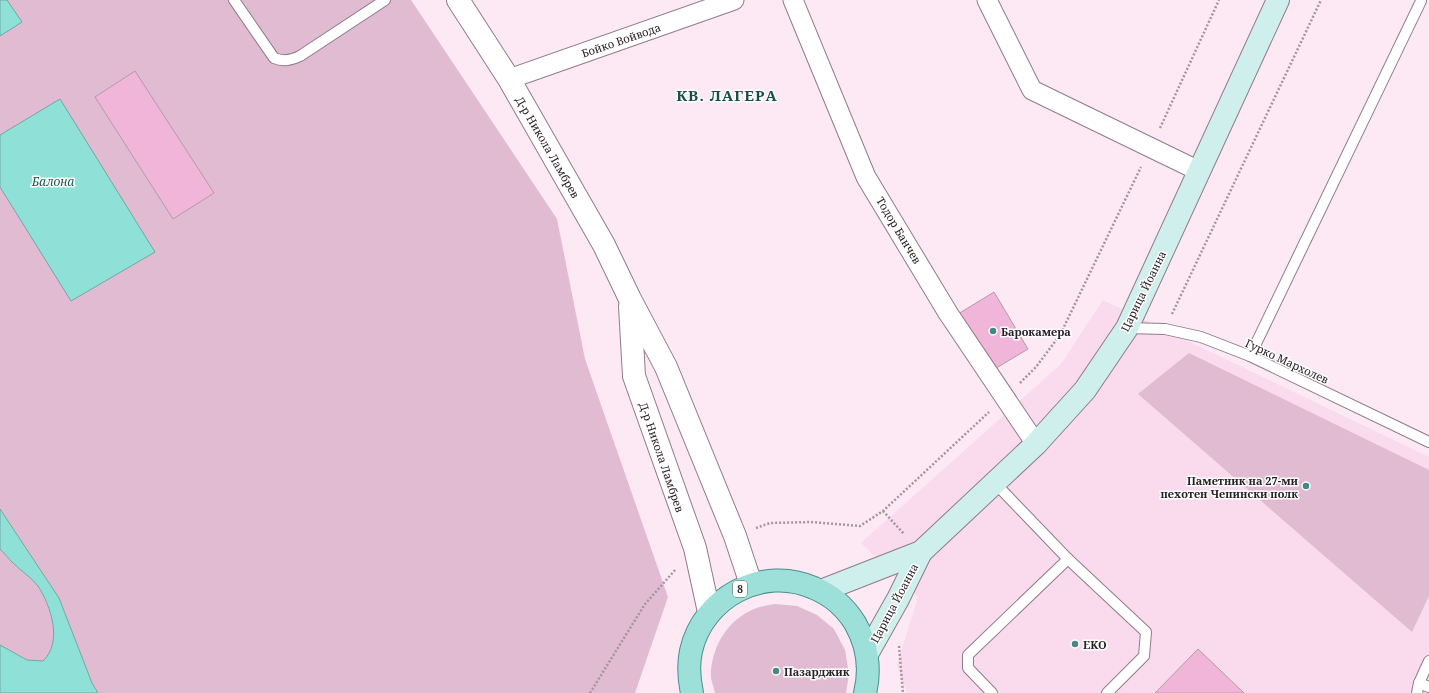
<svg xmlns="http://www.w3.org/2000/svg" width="1429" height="693" font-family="'Noto Serif',serif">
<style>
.built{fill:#fadaed}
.green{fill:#e0bbd1}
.water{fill:#8fe1d8;stroke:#71a7a3}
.building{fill:#f0b5d8;stroke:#b39ca9}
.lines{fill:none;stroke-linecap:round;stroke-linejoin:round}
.service-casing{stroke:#917b88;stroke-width:12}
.minor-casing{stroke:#917b88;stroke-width:21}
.tertiary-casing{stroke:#917b88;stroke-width:24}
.secondary-casing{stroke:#917b88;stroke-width:24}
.primary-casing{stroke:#4a8e89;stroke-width:24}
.path{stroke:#a4959d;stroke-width:2.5;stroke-dasharray:2 2;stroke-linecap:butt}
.service{stroke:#fff;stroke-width:10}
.minor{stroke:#fff;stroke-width:19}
.tertiary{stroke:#fff;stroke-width:22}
.secondary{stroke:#ceefec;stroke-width:22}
.primary{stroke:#9ddfd9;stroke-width:22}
.poi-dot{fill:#448a83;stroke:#fdfdfd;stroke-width:1.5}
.labels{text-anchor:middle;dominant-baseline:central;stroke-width:3;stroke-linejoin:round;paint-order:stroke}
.shield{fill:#fdfdfd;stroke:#696366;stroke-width:1}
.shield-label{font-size:10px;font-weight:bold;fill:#2a2126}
.street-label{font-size:11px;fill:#2a2126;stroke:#fdfdfd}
.poi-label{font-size:11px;font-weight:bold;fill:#2a2126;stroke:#fdfdfd;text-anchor:start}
.water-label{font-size:12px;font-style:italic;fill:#155a55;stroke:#fdfdfd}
.district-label{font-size:15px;font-weight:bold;letter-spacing:1px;fill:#15504c;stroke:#fdfdfd}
</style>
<rect width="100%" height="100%" fill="#fde9f4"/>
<polygon class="built" points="1103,300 1429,457 1429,693 907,693 897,665 918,597 861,543 1061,364"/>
<g class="green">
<polygon points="0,0 411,0 557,219 585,359 668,597 635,693 98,693 92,683 59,598 0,509"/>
<polygon points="1189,353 1429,470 1429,596 1412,632 1138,394"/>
<path d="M0 549C4 553 8 558 13 563 21 571 31 577 38 586 51 607 63 642 43 661L27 660 0 645Z"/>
<path d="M775 604 797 606 817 615 834 629 845 650 849 674 846 693H715C714 688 712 683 711 678 710 649 727 620 754 609 761 606 769 605 775 604Z"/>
</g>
<g class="water">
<polygon points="0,0 7,0 22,22 0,36"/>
<polygon points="60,99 155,252 71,301 0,187 0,135"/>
<path d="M0 509 59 598 92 683 98 693H0V645L27 660 43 661C63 642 51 606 38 586 31 577 21 571 13 563 8 558 4 553 0 549Z"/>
</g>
<g class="building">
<polygon points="135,71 214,193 173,219 95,97"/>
<polygon points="994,292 1028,349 993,370 958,314"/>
<polygon points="1198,649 1244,693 1155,693"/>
</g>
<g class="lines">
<defs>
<g id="service">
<path d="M234 0 274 58C284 62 291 60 300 56L385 0"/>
<polyline points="1127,328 1165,329 1201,337 1250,356 1429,442"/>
<polyline points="1250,356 1421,1"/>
<polyline points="1068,559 1146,632 1144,656 1107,693"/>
<polyline points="1419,683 1429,661"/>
<polyline points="992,693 968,668 968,655 1068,559 995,483"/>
<polyline points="1417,693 1419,683 1429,687"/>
</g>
<g id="minor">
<polyline points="793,0 866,177 948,313 1036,444"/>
<polyline points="987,0 1032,90 1199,171"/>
<polyline points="509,79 734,0"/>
</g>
<g id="tertiary">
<polyline points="458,0 509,79 604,245 630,299 666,367 735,536 751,584"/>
<polyline points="630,306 634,376 695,548 709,612"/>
</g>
<g id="secondary">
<polyline points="821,591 921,552 1036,444 1085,390 1127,328 1278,0"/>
<polyline points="867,654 898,599 921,552"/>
</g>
<path id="primary" d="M692 693C689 679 688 665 691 651 703 597 763 565 814 588 831 595 845 607 855 623 867 644 871 669 865 693"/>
</defs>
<use href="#service" class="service-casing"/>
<use href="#minor" class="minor-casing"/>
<use href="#tertiary" class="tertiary-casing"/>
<use href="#secondary" class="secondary-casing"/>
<use href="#primary" class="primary-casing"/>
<g class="path">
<polyline points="1160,128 1219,0"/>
<polyline points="1172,314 1321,0"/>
<polyline points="1020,383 1036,367 1060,335 1141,167"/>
<polyline points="883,511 904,534"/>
<polyline points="756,528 770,523 811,522 860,526 883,511 989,412"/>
<polyline points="899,646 903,693"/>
<polyline points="590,693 645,604 676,569"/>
</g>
<use href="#service" class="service"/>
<use href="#minor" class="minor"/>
<use href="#tertiary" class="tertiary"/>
<use href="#secondary" class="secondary"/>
<use href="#primary" class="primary"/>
</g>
<g class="poi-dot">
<circle cx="993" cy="331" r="4"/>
<circle cx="1306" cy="486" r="4"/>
<circle cx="1075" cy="644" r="4"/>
<circle cx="776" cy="671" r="4"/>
</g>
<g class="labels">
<rect class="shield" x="733" y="581" width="14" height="16" rx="3"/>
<g class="shield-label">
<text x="740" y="589">8</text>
</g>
<g class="street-label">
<text transform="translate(621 40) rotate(-19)">Бойко Войвода</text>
<text transform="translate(548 147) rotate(60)">Д-р Никола Ламбрев</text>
<text transform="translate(899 230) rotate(59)">Тодор Банчев</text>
<text transform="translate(1143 291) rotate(-64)">Царица Йоанна</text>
<text transform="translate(1287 361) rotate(25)">Гурко Мархолев</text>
<text transform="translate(662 457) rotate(71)">Д-р Никола Ламбрев</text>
<text transform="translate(894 603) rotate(-62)">Царица Йоанна</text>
</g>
<g class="poi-label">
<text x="1001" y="331">Барокамера</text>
<text x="1298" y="480" text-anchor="end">Паметник на 27-ми<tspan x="1298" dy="13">пехотен Чепински полк</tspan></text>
<text x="1083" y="644">EKO</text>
<text x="784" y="671">Пазарджик</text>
</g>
<g class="water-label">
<text x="53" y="181">Балона</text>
</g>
<g class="district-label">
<text x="727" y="95">КВ. ЛАГЕРА</text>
</g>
</g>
</svg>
